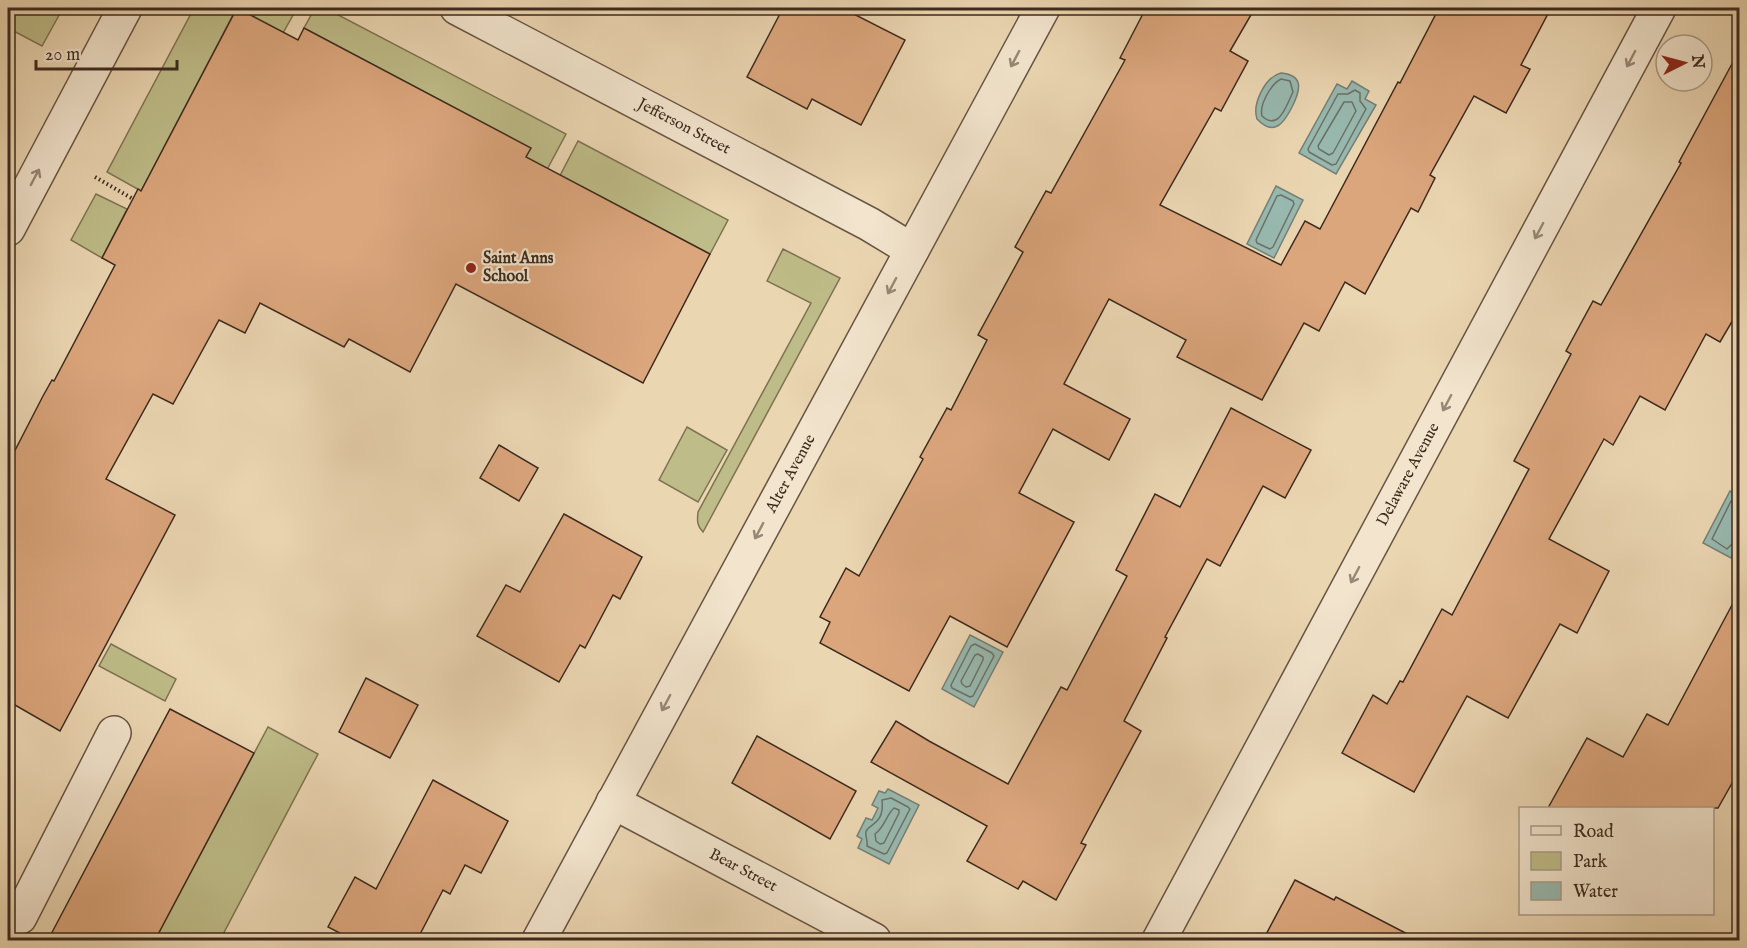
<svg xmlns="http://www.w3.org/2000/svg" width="1747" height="948" font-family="'IM FELL English',serif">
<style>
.green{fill:#bebc88;stroke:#7e7353;stroke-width:1.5}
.water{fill:#98b9b0;stroke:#748076;stroke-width:1.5}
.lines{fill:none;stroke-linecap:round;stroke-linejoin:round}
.shore{stroke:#6a7267;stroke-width:1.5}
.building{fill:#dca67d;stroke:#3d2a1e;stroke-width:1.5}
.minor-casing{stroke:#685543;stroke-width:36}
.path{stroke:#3d2a1e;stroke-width:4;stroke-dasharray:1.5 3;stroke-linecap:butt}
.minor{stroke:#f2e4cd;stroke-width:33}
.oneway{stroke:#988776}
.poi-dot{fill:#8f2418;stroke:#f2e4cd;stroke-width:2}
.labels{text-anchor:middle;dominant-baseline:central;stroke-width:4.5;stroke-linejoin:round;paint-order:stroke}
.street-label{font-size:16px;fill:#3d2a1e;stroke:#f2e4cd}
.poi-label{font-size:16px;font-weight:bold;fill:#3d2a1e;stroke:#f2e4cd;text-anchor:start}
</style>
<rect width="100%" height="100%" fill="#ebd6b2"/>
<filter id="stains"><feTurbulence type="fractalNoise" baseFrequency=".00333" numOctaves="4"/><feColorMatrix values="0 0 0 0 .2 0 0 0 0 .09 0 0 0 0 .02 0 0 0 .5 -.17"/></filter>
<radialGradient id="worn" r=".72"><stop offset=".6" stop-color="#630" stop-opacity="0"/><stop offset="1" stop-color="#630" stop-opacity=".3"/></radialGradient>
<g class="green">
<polygon points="8,8 63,8 42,46 8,28"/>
<polygon points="194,8 297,8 283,33 236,9 141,191 107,172"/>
<polygon points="315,8 325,8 566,134 527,207 501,203 530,148 304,28"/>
<polygon points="578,141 728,220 710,254 583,187 540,214"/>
<polygon points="96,194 127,209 102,258 71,240"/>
<path d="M783 249 840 278 703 532C697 526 697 521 698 512L811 303 767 281Z"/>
<polygon points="687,427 727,450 698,502 659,480"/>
<polygon points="111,644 176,679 165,701 99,666"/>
<polygon points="268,727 318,754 220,940 155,940"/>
</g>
<g class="water">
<path d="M1281 73C1305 75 1300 91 1292 107 1284 123 1274 137 1257 119 1252 104 1265 77 1281 73Z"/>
<polygon points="1352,81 1369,91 1365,99 1376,105 1336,174 1299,153 1337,84 1347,89"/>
<polygon points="1276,186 1303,200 1274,258 1247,244"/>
<polygon points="1730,491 1740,496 1739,542 1731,558 1703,543"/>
<polygon points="970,635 1003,652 974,707 942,689"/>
<polygon points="888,789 919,805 889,864 858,848 862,839 857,836 866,818 872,820 878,808 872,805 879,791 885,793"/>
</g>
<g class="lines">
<g class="shore">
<path d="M1281 79 1290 81 1293 92C1287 104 1279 132 1262 116 1259 105 1271 84 1281 79Z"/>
<polygon points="1355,90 1360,93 1360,101 1366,109 1336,164 1332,165 1309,152 1308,149 1338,94 1348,94"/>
<polygon points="1344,102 1352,102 1356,111 1333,153 1329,155 1319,149 1318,146"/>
<polygon points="1281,195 1293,201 1294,204 1273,247 1270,249 1257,243 1256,240 1277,196"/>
<polyline points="1740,501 1731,501 1712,539 1727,549 1734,542 1740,541"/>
<polygon points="975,644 992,653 994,656 973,696 970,697 952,688 951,685 971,646"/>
<polygon points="978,654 983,657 983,660 970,686 966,687 962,684 961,681 975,655"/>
<path d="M891 798 908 807 910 809 887 853 884 854 867 846C868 842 865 835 866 832 867 824 885 826 882 800Z"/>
<path d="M894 808 899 810V813L884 843 880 844 876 841 875 834C885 827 886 815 894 808Z"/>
</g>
</g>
<g class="building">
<polygon points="237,8 298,40 304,28 531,148 526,157 710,254 643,383 456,284 410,372 349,339 344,347 260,303 245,333 219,320 173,404 153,394 106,479 175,515 60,731 8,701 8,464 43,396 52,380 54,381 115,265 102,258 138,189 141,191"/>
<polygon points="783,8 842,8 905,40 861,125 812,99 807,109 747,77"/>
<polygon points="1146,8 1255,8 1230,51 1248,61 1221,111 1215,108 1160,205 1281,265 1305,221 1320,229 1398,82 1400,83 1439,8 1551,8 1521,65 1530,69 1506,113 1474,96 1430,175 1435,178 1418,212 1411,208 1365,294 1345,282 1319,331 1304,323 1262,400 1177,357 1186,340 1109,299 1064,384 1130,419 1109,460 1053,429 1019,493 1074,522 1007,647 950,616 909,691 820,643 830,622 820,617 846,568 859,576 923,459 920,457 947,408 951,410 987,340 978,335 1023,252 1015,247 1046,191 1051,193 1125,60 1120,58"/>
<polygon points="1740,49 1740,308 1720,342 1706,334 1665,410 1640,396 1613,445 1604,439 1549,539 1609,571 1577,633 1560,624 1508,718 1467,696 1414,792 1342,753 1373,695 1387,704 1400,681 1403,682 1442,609 1452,615 1529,469 1514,461 1571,354 1566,351 1593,301 1601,305 1681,163 1679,162"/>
<polygon points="1231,408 1311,450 1285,498 1263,486 1220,566 1207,559 1165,637 1167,638 1124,721 1141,731 1081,843 1086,845 1056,900 1023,881 1018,889 967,861 987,826 871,762 896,721 929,741 1008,784 1061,687 1067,690 1127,576 1116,570 1155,494 1180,507"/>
<polygon points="499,445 538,468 519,501 480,478"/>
<polygon points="564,514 642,557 620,599 613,595 585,648 580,645 559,682 477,636 506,585 520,592"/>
<polygon points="1740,590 1740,769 1718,808 1548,808 1587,738 1623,757 1647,714 1668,725"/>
<polygon points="366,678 418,705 390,758 339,732"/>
<polygon points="170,709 254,753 155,940 48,940"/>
<polygon points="757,736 856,791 830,839 732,783"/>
<polygon points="433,780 508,821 481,873 465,865 450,894 443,890 417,940 353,940 328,927 355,877 376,889"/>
<polygon points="1295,880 1334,900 1336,897 1419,940 1263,940"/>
</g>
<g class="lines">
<defs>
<g id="minor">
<path id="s1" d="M457 8 869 224 912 250"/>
<polyline points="8,229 125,8"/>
<path id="s2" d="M613 802 874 940"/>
<polyline points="8,920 20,917 114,733"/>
<path id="s3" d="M539 940 1043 8"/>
<path id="s4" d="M1159 940 1659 8"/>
</g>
</defs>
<use href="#minor" class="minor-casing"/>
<polyline class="path" points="95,177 133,199"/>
<use href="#minor" class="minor"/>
</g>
<defs><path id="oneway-shaft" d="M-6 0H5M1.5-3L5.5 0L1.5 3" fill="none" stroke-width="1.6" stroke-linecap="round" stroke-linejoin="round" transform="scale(1.5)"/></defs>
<g class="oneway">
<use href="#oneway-shaft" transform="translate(1015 59) rotate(118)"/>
<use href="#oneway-shaft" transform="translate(1631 59) rotate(118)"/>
<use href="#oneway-shaft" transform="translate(35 177) rotate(-62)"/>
<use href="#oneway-shaft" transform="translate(1539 231) rotate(118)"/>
<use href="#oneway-shaft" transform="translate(892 286) rotate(118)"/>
<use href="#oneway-shaft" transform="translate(1447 403) rotate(118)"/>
<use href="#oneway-shaft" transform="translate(759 531) rotate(118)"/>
<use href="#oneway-shaft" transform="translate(1355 575) rotate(118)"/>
<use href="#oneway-shaft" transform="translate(666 703) rotate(118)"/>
</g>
<circle class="poi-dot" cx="471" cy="268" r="6"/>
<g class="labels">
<g class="street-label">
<text stroke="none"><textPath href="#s1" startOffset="256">Jefferson Street</textPath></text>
<text stroke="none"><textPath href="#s3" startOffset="530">Alter Avenue</textPath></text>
<text stroke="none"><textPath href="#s4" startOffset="528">Delaware Avenue</textPath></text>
<text stroke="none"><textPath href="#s2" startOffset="147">Bear Street</textPath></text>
</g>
<g class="poi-label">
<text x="483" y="259">Saint Anns<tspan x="483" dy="18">School</tspan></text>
</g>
</g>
<rect width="1747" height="948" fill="none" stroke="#ebd6b2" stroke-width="30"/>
<rect x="9" y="9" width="1729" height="930" fill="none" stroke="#3d2a1e" stroke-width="3"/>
<rect x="15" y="15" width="1717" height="918" fill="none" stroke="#3d2a1e" stroke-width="1.5"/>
<rect x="1519" y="807" width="195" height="108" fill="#f2e4cd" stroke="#aa9a87" stroke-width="1.5"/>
<rect x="1531" y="826" width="30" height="9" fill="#f2e4cd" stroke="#aa9a87" stroke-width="1.5"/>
<text x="1573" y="837" font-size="18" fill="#3d2a1e">Road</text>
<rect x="1531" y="852" width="30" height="18" fill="#bebc88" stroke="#aa9a87" stroke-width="1.5"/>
<text x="1573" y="867" font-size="18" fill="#3d2a1e">Park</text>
<rect x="1531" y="882" width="30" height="18" fill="#98b9b0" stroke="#aa9a87" stroke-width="1.5"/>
<text x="1573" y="897" font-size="18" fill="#3d2a1e">Water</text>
<g transform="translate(1684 63) rotate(84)"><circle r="28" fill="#f2e4cd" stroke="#aa9a87" stroke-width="1.5"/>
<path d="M0-4.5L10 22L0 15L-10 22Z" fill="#8f2418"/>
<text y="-9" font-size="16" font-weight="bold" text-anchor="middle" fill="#3d2a1e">N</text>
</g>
<path d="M36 60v9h141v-9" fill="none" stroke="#3d2a1e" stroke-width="3"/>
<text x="45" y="60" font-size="18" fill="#3d2a1e" stroke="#f2e4cd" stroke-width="4.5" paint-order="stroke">20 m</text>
<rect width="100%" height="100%" filter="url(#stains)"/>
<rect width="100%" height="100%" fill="url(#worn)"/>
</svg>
